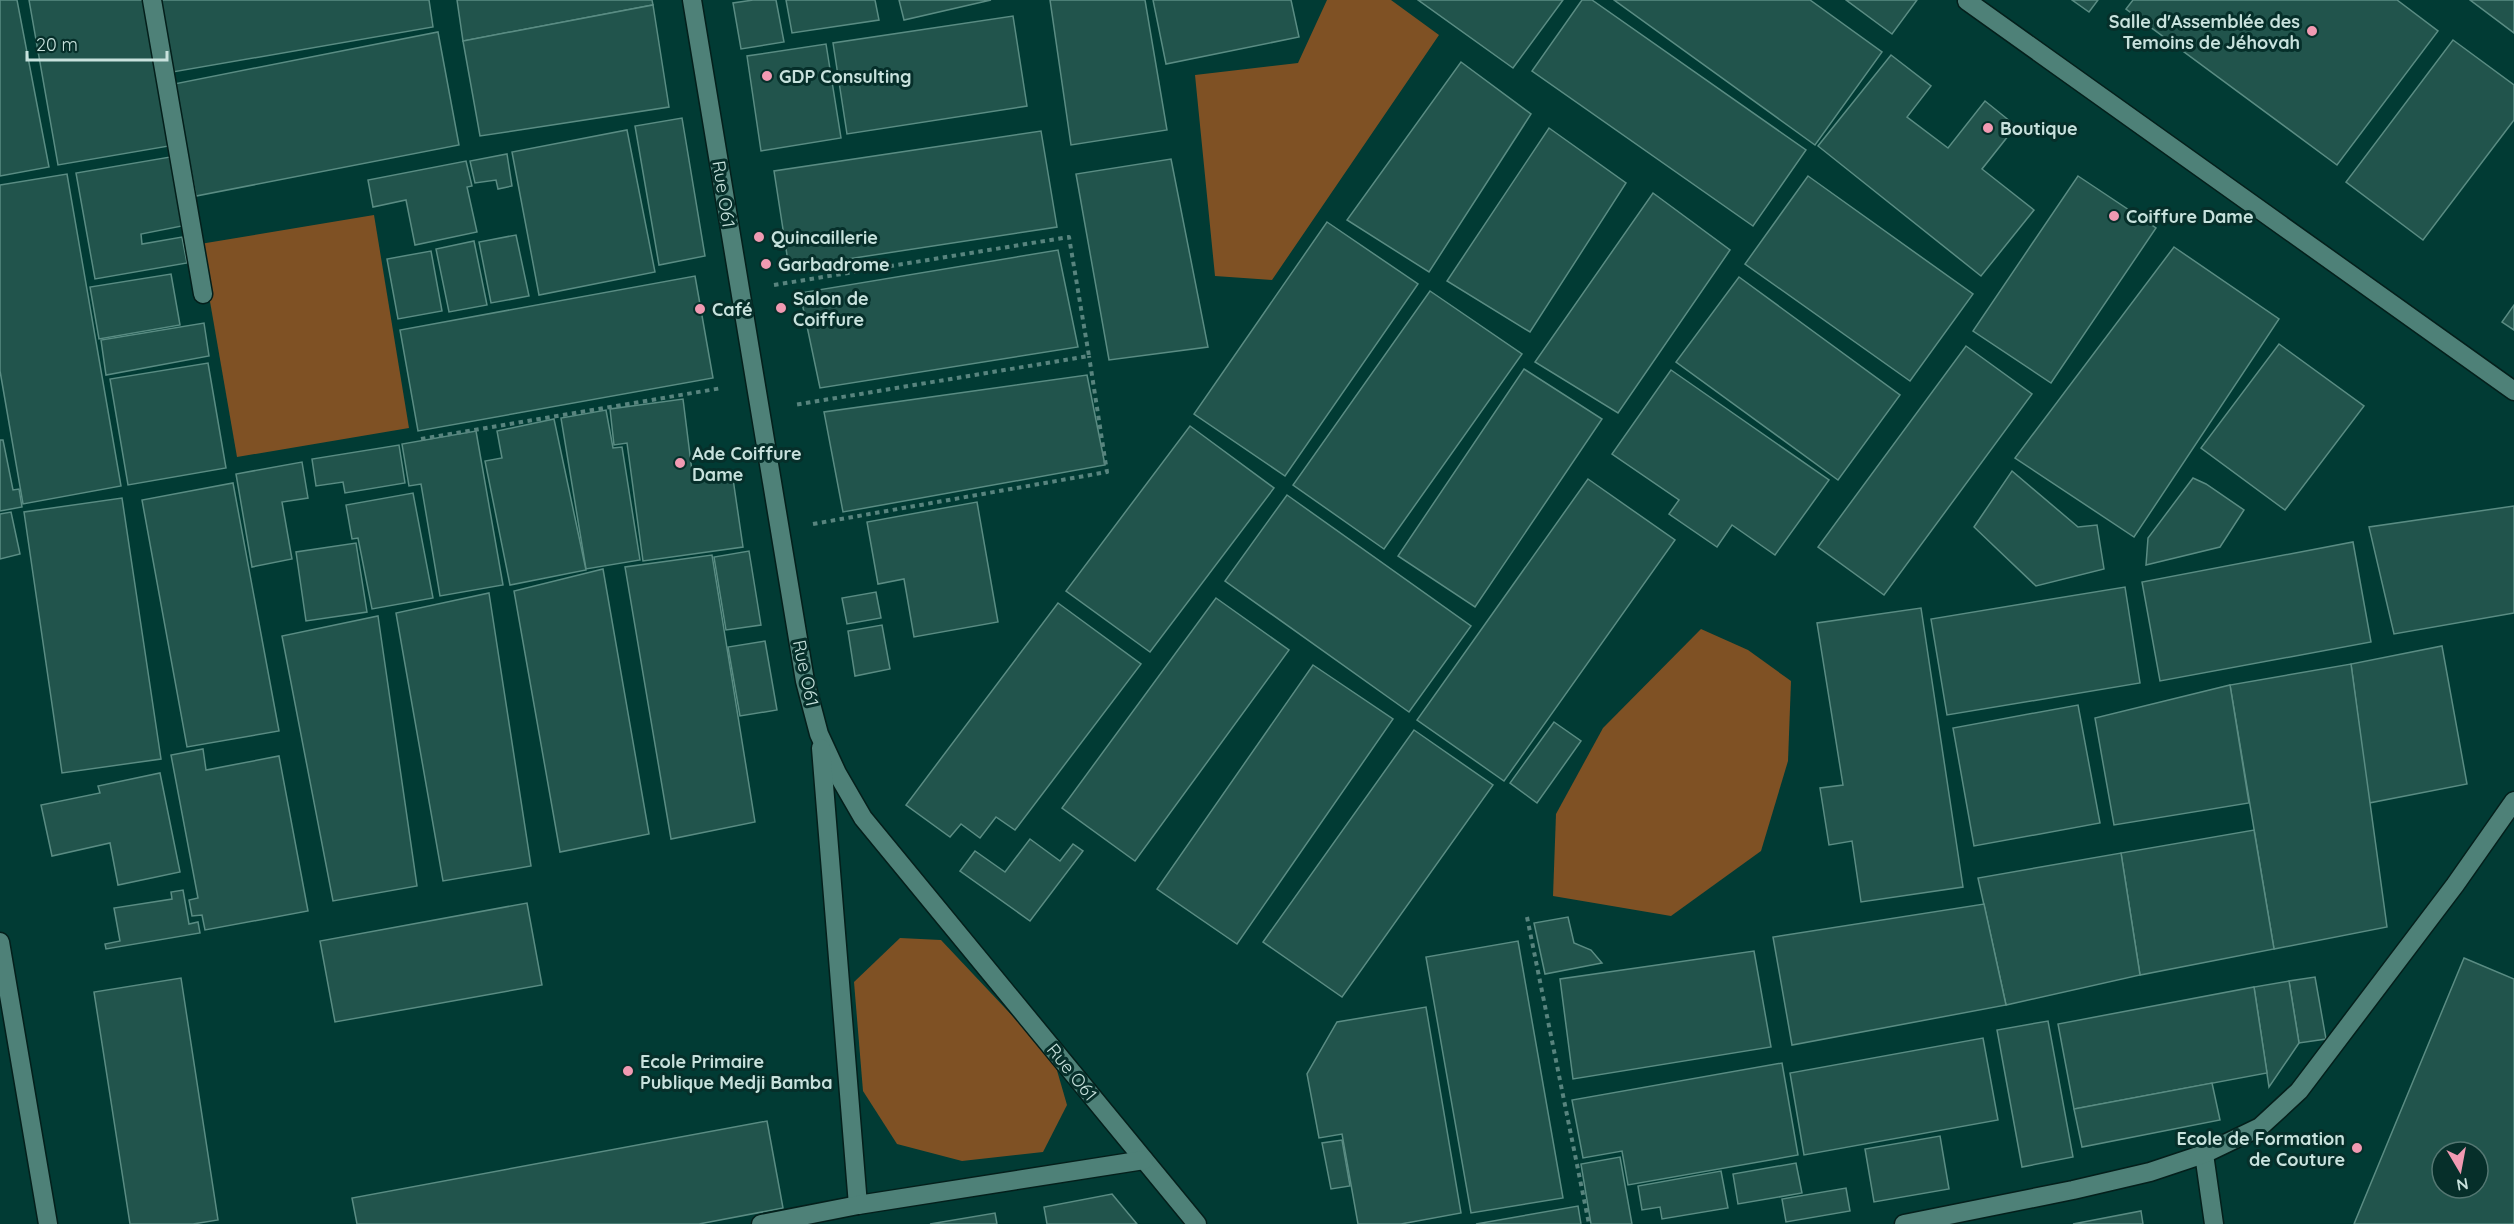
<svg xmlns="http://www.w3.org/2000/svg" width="2514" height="1224" font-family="Quicksand,sans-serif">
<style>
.green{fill:#7f5124}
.building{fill:#21544c;stroke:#5a8c83;stroke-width:1.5;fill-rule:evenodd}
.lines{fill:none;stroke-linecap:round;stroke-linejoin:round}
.street-casing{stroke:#041f1b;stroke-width:21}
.path{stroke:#58847e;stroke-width:4;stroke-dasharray:4.5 4.5;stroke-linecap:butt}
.street{stroke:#4e8178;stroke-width:18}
.poi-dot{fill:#f19ab2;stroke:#062f2a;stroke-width:2}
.labels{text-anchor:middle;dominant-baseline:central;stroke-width:6;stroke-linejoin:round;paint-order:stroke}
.poi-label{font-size:18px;font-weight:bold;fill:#c8e2dd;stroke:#062f2a;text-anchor:start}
.street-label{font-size:18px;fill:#c8e2dd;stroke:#062f2a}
</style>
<rect width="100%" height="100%" fill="#013b34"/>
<g class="green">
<polygon points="1327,0 1391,0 1439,35 1272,280 1215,276 1195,75 1298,63"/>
<polygon points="374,215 409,428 237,457 200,244"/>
<polygon points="1701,629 1748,650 1791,681 1788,761 1761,851 1671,916 1553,896 1556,814 1603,728"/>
<polygon points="900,938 941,940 1054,1060 1067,1105 1043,1152 962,1161 897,1144 863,1091 854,982"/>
</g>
<g class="building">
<polygon points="0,0 17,0 49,167 0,176"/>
<polygon points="29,0 144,0 169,146 58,165"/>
<polygon points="155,0 429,0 433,27 167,73"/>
<polygon points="457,0 652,0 653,5 463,41"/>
<polygon points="753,0 776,0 784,42 741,49 733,3"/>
<polygon points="786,0 875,0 879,20 792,33"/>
<polygon points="899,0 991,0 904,20"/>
<polygon points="1050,0 1145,0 1167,130 1071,145"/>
<polygon points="1153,0 1291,0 1299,37 1166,64"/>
<polygon points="1418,0 1563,0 1513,68"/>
<polygon points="1582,0 1592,0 1806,150 1753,226 1532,71"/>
<polygon points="1614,0 1810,0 1882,52 1815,145"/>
<polygon points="1846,0 1917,0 1892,34"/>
<polygon points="2072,0 2098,0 2089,12"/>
<polygon points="2133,0 2397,0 2438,31 2337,165 2126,9"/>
<polygon points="2470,0 2514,0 2514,33"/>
<polygon points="653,5 669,107 480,136 463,41"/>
<polygon points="1013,16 1027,106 847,134 833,43"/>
<polygon points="438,32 459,145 196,196 174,84"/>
<polygon points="2453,40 2514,85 2514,120 2423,240 2346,182"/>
<polygon points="826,44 841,138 761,151 747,56"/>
<polygon points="1891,55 1931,86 1907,117 1948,148 1985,101 2016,126 1982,169 2034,210 1981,276 1818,146"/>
<polygon points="1461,62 1531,114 1429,272 1347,220"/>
<polygon points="682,118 705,256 659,265 635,126"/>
<polygon points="1549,128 1626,183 1530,332 1447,281"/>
<polygon points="627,130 655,272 539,295 512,152"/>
<polygon points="1041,131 1057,227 789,268 774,171"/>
<polygon points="507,154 512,186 498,189 496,180 475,183 470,161"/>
<polygon points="170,157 182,226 141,234 142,244 182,237 187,263 95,279 76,173"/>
<polygon points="1171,159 1208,347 1109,360 1076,174"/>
<polygon points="466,161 472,186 467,187 477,232 415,245 406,200 373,207 368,180"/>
<polygon points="67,174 121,486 23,504 0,371 0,185"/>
<polygon points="1808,176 1973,294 1910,381 1745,264"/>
<polygon points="2078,176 2156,228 2051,383 1973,331"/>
<polygon points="1653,193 1730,250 1618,413 1535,362"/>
<polygon points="1327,222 1418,284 1285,476 1194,414"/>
<polygon points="516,235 529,296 491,303 479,242"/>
<polygon points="474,241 487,305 449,312 436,249"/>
<polygon points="2174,247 2279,319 2134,537 2015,458"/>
<polygon points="1058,250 1078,347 820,388 800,293"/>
<polygon points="431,251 442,311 398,319 387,259"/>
<polygon points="171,274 180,325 99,339 90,287"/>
<polygon points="695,276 713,378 418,431 400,330"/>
<polygon points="1739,277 1900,395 1838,480 1676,362"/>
<polygon points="1430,291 1522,354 1384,549 1293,485"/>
<polygon points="2514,305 2514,330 2502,322"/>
<polygon points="204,323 209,356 106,375 101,340"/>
<polygon points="2279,344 2364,406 2285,510 2201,448"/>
<polygon points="1966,346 2032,394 1884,595 1818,547"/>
<polygon points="208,363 226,468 128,485 110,379"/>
<polygon points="1524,369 1602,419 1475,607 1398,556"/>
<polygon points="1671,370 1829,480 1775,555 1732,525 1717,547 1669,514 1679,500 1612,454"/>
<polygon points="1087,375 1105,465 843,512 824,412"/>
<polygon points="683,399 693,479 732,472 743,547 643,561 627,443 614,445 610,409"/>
<polygon points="606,410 613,448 622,447 640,560 586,569 561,418"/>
<polygon points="554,419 586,570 510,585 485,461 502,458 497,431"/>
<polygon points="1190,426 1274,488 1150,652 1066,591"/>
<polygon points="476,431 503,585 440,596 421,484 409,486 402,444"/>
<polygon points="0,440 3,440 13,490 19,489 22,507 0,511"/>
<polygon points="399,445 405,483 345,493 343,482 316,486 312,459"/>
<polygon points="302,462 308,498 282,502 292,559 252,567 236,474"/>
<polygon points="2012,471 2078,527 2097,525 2104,569 2036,586 1974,527"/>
<polygon points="2193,478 2206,484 2244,510 2220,547 2146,565 2148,538"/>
<polygon points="1588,479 1675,540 1504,781 1417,720"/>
<polygon points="233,483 279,731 187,747 142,500"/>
<polygon points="413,493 433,598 372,609 358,538 352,539 346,505"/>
<polygon points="1287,495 1471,626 1409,712 1225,581"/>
<polygon points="122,498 161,759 62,773 24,512"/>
<polygon points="977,502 998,622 914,637 904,579 878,584 867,522"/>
<polygon points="2514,506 2514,613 2394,634 2369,527"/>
<polygon points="11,512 20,554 0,559 0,514"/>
<polygon points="2353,542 2371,642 2160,681 2142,582"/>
<polygon points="356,543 367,612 306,621 296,552"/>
<polygon points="749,551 761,625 726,630 714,557"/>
<polygon points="712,555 755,822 671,839 625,567"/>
<polygon points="603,569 649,834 560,852 514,591"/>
<polygon points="2125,587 2140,683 1947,715 1931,619"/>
<polygon points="876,592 881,618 847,624 842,598"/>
<polygon points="489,593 531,866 443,881 396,613"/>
<polygon points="1216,598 1289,650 1135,861 1062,808"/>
<polygon points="1058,603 1141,664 1015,830 996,817 980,838 961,824 950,837 906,805"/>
<polygon points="1921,608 1963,887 1861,902 1852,841 1829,845 1820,788 1843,785 1817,623"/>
<polygon points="378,616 417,886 333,901 282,636"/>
<polygon points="882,625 890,669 855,676 848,631"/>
<polygon points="765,641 777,710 740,716 728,647"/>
<polygon points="2442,646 2467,784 2369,803 2351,664"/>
<polygon points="2351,664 2387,927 2274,949 2230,685"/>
<polygon points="1313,665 1393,719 1237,944 1157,889"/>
<polygon points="2230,685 2249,803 2114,825 2095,718"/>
<polygon points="2078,705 2100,823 1974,846 1953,728"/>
<polygon points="1554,722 1581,741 1537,803 1510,783"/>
<polygon points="1414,730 1493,785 1342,997 1263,942"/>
<polygon points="203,749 206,770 279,756 308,911 205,930 202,915 192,916 189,900 198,898 171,755"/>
<polygon points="160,773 180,872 118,885 110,843 52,856 41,805 100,793 98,786"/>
<polygon points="2254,830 2274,949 2140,975 2121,853"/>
<polygon points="1030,839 1060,861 1073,844 1083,851 1030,921 960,871 975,851 1005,872"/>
<polygon points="2121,853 2140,975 2006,1005 1978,878"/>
<polygon points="183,890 189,924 198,922 200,933 106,949 105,944 120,941 114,908 172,899 171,892"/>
<polygon points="527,903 542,985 335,1022 320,941"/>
<polygon points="1984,904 2006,1005 1792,1045 1773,937"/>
<polygon points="1568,917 1574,943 1591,950 1602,963 1545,974 1534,923"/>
<polygon points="1518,941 1563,1198 1471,1213 1426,957"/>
<polygon points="1754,951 1771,1047 1573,1079 1560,979"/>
<path d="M2464 958 2514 979V1224H2354ZM2442 1152H2478V1188H2442Z"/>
<polygon points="2315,977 2326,1039 2299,1043 2289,981"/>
<polygon points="181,978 218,1220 193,1224 130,1224 94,992"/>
<polygon points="2289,981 2299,1043 2269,1087 2254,987"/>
<polygon points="2254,987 2267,1073 2074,1109 2058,1024"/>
<polygon points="1426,1007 1461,1213 1401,1224 1358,1224 1342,1134 1319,1138 1307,1074 1337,1022"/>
<polygon points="2048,1021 2073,1157 2022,1167 1997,1030"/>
<polygon points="1983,1038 1998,1120 1804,1155 1790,1073"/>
<polygon points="1782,1063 1798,1155 1628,1185 1622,1151 1583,1158 1572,1100"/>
<polygon points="2212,1083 2220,1120 2082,1147 2074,1109"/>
<polygon points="767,1121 783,1208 699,1224 357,1224 352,1198"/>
<polygon points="1940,1136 1949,1189 1874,1202 1865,1149"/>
<polygon points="1342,1140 1350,1186 1331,1189 1322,1143"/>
<polygon points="1620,1157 1632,1224 1591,1224 1581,1164"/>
<polygon points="1796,1163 1802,1193 1738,1204 1733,1174"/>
<polygon points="1721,1171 1728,1208 1662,1219 1660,1207 1642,1210 1638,1186"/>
<polygon points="1846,1188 1850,1211 1786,1222 1782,1199"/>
<polygon points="1112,1194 1137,1224 1047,1224 1044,1207"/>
<polygon points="1578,1206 1581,1224 1476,1224"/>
<polygon points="2141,1211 2143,1224 2073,1224"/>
<polygon points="995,1213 997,1224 930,1224"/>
</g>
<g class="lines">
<defs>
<g id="street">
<polyline points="152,0 203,294"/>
<polyline points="692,0 805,681 819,734 837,773 863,818 1197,1224"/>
<polyline points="1967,1 2514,391"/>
<polyline points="821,748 858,1205"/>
<polyline points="0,942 48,1224"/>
<polyline points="2204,1154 2214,1224"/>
<polyline points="761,1224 858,1205 1144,1160"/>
<polyline points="1904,1224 2073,1190 2150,1172 2204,1154 2260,1127 2299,1091 2455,885 2514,801"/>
</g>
</defs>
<use href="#street" class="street-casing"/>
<g class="path">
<polyline points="774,285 1069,237 1089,356 794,405"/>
<polyline points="421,439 722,388"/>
<polyline points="813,524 1107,472 1089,356"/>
<polyline points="1527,917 1589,1224"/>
</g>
<use href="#street" class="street"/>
</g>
<g class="poi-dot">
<circle cx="2312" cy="31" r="6"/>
<circle cx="767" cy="76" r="6"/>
<circle cx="1988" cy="128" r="6"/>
<circle cx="2114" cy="216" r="6"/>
<circle cx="759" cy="237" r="6"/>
<circle cx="766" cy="264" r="6"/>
<circle cx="781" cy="308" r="6"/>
<circle cx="700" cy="309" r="6"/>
<circle cx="680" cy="463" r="6"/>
<circle cx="628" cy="1071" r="6"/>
<circle cx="2357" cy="1148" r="6"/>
</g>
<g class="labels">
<g class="poi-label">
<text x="2300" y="21" text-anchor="end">Salle d'Assemblée des<tspan x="2300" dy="21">Temoins de Jéhovah</tspan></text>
<text x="779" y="76">GDP Consulting</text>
<text x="2000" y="128">Boutique</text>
<text x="2126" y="216">Coiffure Dame</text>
<text x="771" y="237">Quincaillerie</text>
<text x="778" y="264">Garbadrome</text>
<text x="793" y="298">Salon de<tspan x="793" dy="21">Coiffure</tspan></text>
<text x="712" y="309">Café</text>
<text x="692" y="453">Ade Coiffure<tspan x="692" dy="21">Dame</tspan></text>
<text x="640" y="1061">Ecole Primaire<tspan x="640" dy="21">Publique Medji Bamba</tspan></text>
<text x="2345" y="1138" text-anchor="end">Ecole de Formation<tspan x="2345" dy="21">de Couture</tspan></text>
</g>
<g class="street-label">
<text transform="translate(724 194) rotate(81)">Rue O61</text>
<text transform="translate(806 673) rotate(78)">Rue O61</text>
<text transform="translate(1072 1072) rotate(51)">Rue O61</text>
</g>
</g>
<g transform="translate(2460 1170) rotate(170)"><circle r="28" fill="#062f2a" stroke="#547772" stroke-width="1.5"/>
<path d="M0-4.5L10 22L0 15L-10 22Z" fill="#f19ab2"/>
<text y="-9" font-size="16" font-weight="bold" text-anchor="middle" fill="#c8e2dd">N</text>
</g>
<path d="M27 51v9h140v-9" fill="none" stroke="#c8e2dd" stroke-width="3"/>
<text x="36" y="51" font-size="18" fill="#c8e2dd" stroke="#062f2a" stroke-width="4.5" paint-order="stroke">20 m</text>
</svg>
